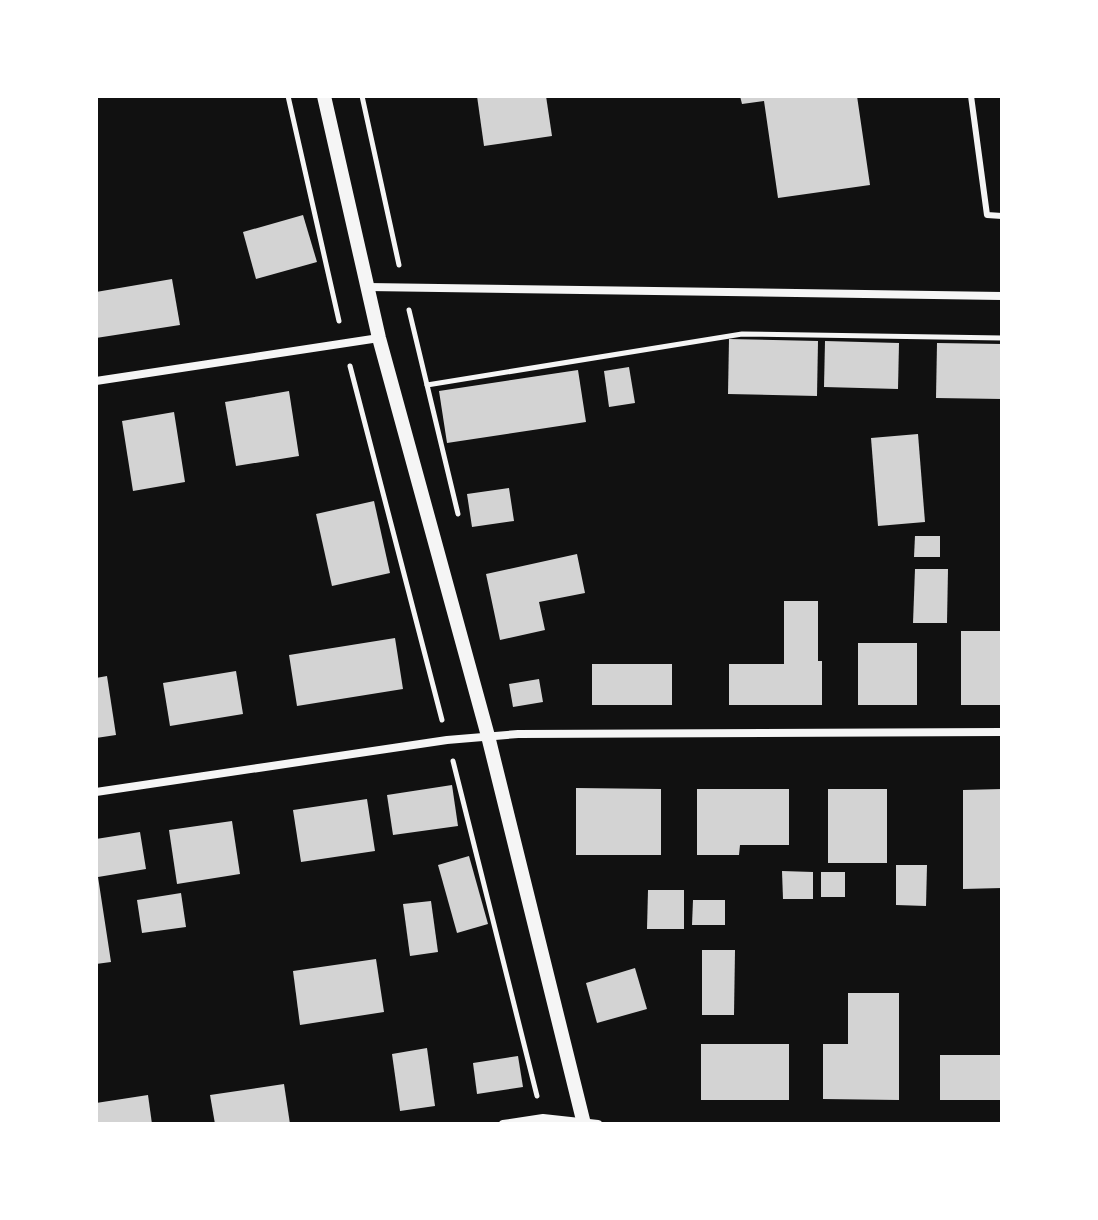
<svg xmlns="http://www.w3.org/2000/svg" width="1098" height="1220" font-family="'Roboto Serif',serif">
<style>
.building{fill:#d3d3d3}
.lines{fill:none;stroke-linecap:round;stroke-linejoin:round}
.path{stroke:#f5f5f5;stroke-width:5}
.service{stroke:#f5f5f5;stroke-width:6}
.minor{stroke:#f5f5f5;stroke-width:8}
.tertiary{stroke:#f5f5f5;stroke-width:14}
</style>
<rect width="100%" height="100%" fill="#111"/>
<g class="building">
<polygon points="477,96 546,96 552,136 484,146"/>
<polygon points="740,96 857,96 870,185 778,198 764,101 742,104"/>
<polygon points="303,215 317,262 256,279 243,232"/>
<polygon points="172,279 180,325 96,338 96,292"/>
<polygon points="729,339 818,341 817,396 728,394"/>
<polygon points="825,341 899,343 898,389 824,387"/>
<polygon points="937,343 1002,344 1002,399 936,398"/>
<polygon points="629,367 635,403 609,407 604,371"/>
<polygon points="578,370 586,422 447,443 439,391"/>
<polygon points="289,391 299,456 236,466 225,402"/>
<polygon points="174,412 185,482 133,491 122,421"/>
<polygon points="918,434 925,522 878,526 871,438"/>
<polygon points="509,488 514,521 472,527 467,494"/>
<polygon points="374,501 390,573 332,586 316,514"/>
<polygon points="915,536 940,536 940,557 914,557"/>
<polygon points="577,554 585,593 539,602 545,630 500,640 486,574"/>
<polygon points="915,569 948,569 947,623 913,623"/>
<polygon points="784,601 818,601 818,661 822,661 822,705 729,705 729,664 784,664"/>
<rect x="961" y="631" width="41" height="74"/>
<polygon points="395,638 403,689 297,706 289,655"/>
<rect x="858" y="643" width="59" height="62"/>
<rect x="592" y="664" width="80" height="41"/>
<polygon points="236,671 243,714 170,726 163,683"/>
<polygon points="107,676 116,735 96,738 96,678"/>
<polygon points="539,679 543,702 513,707 509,684"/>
<polygon points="452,785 458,826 393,835 387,795"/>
<polygon points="576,788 661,789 661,855 576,855"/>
<polygon points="697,789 789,789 789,845 740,845 739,855 697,855"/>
<rect x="828" y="789" width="59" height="74"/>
<polygon points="1002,789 1002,888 963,889 963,790"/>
<polygon points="367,799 375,851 301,862 293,810"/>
<polygon points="232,821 240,874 177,884 169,830"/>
<polygon points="140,832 146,869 98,877 111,962 96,964 96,839"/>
<polygon points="469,856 488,924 457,933 438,865"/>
<polygon points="896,865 927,865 926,906 896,905"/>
<polygon points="782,871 813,872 813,899 783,899"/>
<rect x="821" y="872" width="24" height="25"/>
<polygon points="648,890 684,890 684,929 647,929"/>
<polygon points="181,893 186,927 142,933 137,900"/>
<polygon points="693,900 725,900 725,925 692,925"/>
<polygon points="431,901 438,952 410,956 403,904"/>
<polygon points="702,950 735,950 734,1015 702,1015"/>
<polygon points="376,959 384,1012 300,1025 293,971"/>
<polygon points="635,968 647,1009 597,1023 586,983"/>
<polygon points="848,993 899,993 899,1100 823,1099 823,1044 848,1044"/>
<rect x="701" y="1044" width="88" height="56"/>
<polygon points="427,1048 435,1106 400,1111 392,1054"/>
<rect x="940" y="1055" width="62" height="45"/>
<polygon points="518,1056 523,1087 477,1094 473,1063"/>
<polygon points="284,1084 290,1124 215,1124 210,1095"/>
<polygon points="148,1095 152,1124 96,1124 96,1103"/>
</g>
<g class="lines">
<g class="path">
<polyline points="288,96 339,321"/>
<polyline points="362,96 399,265"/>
<polyline points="409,310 458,514"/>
<polyline points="350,366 442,720"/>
<polyline points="427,385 742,334 1002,338"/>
<polyline points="453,761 537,1096"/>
</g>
<polyline class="service" points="971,96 987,215 1002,216"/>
<g class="minor">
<polyline points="368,287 1002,296"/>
<polyline points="96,381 379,338"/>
<polyline points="96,792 447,740 518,734 1002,732"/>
<polyline points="503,1124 543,1118 598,1124"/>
</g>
<polyline class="tertiary" points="324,96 379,338 488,736 584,1124"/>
</g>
<rect width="1098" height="1220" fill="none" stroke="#ffffff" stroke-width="196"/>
</svg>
